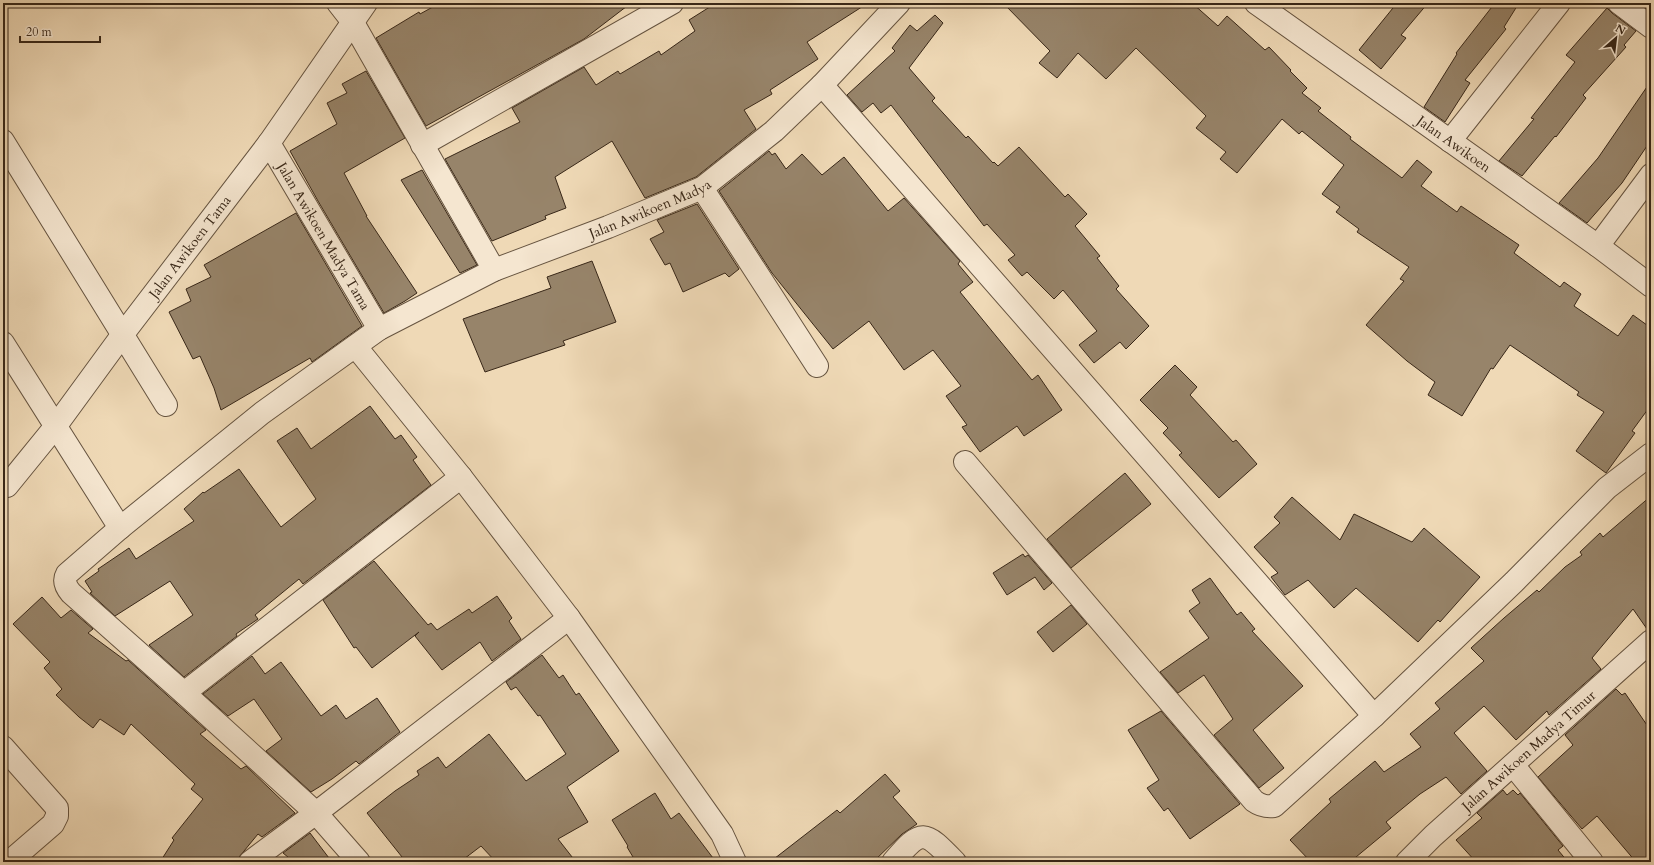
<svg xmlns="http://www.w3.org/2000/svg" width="1654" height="865" font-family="Cardo,serif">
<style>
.building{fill:#97846a;stroke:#382718}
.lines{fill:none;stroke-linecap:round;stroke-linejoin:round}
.minor-casing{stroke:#665440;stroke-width:24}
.minor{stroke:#f5e6d0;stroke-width:22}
.labels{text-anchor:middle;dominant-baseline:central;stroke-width:4;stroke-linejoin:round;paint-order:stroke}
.street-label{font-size:14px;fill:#382718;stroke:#f5e6d0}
</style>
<rect width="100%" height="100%" fill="#efd9b6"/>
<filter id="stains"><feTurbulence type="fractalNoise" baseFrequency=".005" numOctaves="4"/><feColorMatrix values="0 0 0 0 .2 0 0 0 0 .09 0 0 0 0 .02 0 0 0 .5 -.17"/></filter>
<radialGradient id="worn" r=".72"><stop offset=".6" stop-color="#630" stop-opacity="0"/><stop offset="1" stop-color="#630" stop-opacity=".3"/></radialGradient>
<g class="building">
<polygon points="440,3 631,3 584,39 426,126 376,38 419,12 420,14"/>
<polygon points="716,3 868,3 807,42 818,59 770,90 772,94 744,110 756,129 696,177 645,198 612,141 555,177 566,208 545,216 546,219 492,241 445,159 520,122 512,108 584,67 596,85 618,71 620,74 659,51 661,55 695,31 689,20"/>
<polygon points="1003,3 1192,3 1218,26 1227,16 1265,50 1269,47 1291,70 1290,71 1307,88 1302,93 1321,108 1318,111 1351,137 1350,139 1402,178 1417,160 1432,172 1421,186 1457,212 1461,206 1519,245 1514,253 1560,287 1564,282 1581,294 1574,306 1618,336 1633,315 1651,328 1651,405 1632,431 1635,433 1606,473 1576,451 1604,412 1577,395 1579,392 1510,345 1493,369 1491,368 1462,416 1428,395 1435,382 1407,361 1366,325 1404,281 1400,279 1409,267 1357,232 1359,229 1336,212 1340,207 1322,194 1344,165 1302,131 1299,134 1282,119 1237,173 1220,159 1226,152 1196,128 1206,116 1136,48 1106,79 1078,53 1057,78 1039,63 1050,51"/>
<polygon points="1397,3 1428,3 1401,35 1406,38 1381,69 1359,50"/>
<polygon points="1495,3 1519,3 1504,27 1506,29 1465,80 1470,83 1445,122 1424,107 1457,54 1456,53"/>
<polygon points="1607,8 1612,13 1636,31 1624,45 1626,47 1583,95 1586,98 1556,137 1555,136 1522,176 1499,161 1534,119 1531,118 1575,62 1566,55"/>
<polygon points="935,15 943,23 909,68 935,98 932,101 966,138 968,136 993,163 994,162 998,166 1019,147 1065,197 1068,194 1087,214 1075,226 1100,256 1097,258 1119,286 1116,289 1149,326 1126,349 1120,342 1094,363 1079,345 1097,331 1063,290 1054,299 1027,272 1022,276 1008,260 1015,255 987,224 984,226 891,105 881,113 873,103 862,112 847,95 895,51 892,48 910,25 917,31"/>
<polygon points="366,71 405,138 344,173 367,216 366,216 417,293 405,301 384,313 318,201 290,151 337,124 327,103 347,93 342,84"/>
<polygon points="1651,81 1651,140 1622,183 1587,223 1559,203 1598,158"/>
<polygon points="769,151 772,155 775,153 786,169 802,154 822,175 844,157 888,211 904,198 960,261 958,264 973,282 960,292 1032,380 1038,375 1062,410 1024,436 1017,426 980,452 962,427 967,425 946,396 961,386 933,350 904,370 869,321 833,349 772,273 719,191"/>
<polygon points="422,170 477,265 460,273 401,180"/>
<polygon points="697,204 739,269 729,277 725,273 683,292 670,263 665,265 650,239 664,232 657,220"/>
<polygon points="296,213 362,326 312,362 310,358 221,410 214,388 200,356 193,359 169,312 191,301 186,289 211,277 204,265"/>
<polygon points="592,261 616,322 563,341 565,345 485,372 463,319 551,288 547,277"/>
<polygon points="1175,365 1197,387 1190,395 1233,442 1236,440 1257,464 1219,498 1179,455 1182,453 1163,433 1168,428 1140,400"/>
<polygon points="370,406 395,439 401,435 417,457 413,460 431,485 303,584 299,579 255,615 258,619 236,634 237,636 184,677 149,645 193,615 170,581 115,616 90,593 92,592 85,581 99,571 98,569 129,548 136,559 194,521 184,509 203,492 204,493 239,469 281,527 316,499 277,441 297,428 311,449"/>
<polygon points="1125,473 1151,504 1071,568 1047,539"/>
<polygon points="1651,496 1651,629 1647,629 1633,609 1592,658 1601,669 1549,715 1547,711 1516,740 1484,706 1454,733 1487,771 1461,794 1446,777 1420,794 1386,822 1391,828 1350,862 1311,862 1290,840 1331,802 1329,799 1375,761 1384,772 1421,747 1410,734 1440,709 1435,703 1484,661 1471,648 1504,618 1537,590 1539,592 1565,567 1582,555 1580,552 1600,533 1603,537"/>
<polygon points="1292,497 1340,540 1354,514 1412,542 1424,528 1480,577 1440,622 1438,620 1418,642 1356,588 1334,608 1308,580 1285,595 1271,577 1278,573 1254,547 1280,523 1274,517"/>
<polygon points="1023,554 1025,557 1028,555 1052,583 1044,590 1035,577 1007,595 993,573"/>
<polygon points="374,561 428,625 431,623 437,630 469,609 472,613 497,596 512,618 509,621 521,639 492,661 480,642 442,670 415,636 419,632 372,668 356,647 354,648 323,600"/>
<polygon points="1210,578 1237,615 1241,612 1255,629 1252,631 1303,686 1253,730 1284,768 1259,788 1214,735 1233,719 1204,675 1178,693 1160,672 1209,638 1189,611 1200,603 1192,590"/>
<polygon points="42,597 61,618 71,610 93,629 88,633 126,661 128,660 206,730 200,734 241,769 246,766 295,813 262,837 258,834 235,862 160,862 174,840 172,838 203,799 191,789 195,784 131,724 124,735 100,719 93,728 79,717 56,695 62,689 44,668 50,662 13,624"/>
<polygon points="1071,605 1087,624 1053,652 1037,632"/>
<polygon points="542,655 559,678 563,675 576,695 579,693 619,751 567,787 588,822 558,839 576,862 496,862 481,846 460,862 406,862 367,813 395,791 419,775 417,771 438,757 446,768 489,734 526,781 566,754 540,715 538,716 516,687 511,690 506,682"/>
<polygon points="252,656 265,674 281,662 321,716 336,705 346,719 377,698 400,732 359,764 356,761 332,779 311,792 266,751 282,739 254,699 228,716 203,694"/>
<polygon points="1616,689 1622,695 1625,693 1651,731 1651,862 1636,862 1597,816 1582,829 1538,777 1573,745 1565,735"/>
<polygon points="1161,711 1240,804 1190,839 1168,808 1164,811 1147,788 1159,780 1128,730"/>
<polygon points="885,774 900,791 893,797 917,824 902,834 873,862 770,862 837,810 840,813"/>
<polygon points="1503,790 1507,795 1513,790 1518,795 1520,793 1563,846 1558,850 1568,862 1476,862 1456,840 1482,818 1477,813"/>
<polygon points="655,793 671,819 679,813 716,862 636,862 627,847 628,846 612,820"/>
<polygon points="310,833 332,862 294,862 283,853"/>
</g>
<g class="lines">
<defs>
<g id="minor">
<polyline points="338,3 352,21 494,270"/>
<path id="s1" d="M1256 3 1598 246 1651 286"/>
<polyline points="1619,3 1651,27"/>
<polyline points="822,85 1374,716"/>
<polyline points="3,141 166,405"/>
<polyline points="1450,141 1559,3"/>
<path id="s2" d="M269 143 379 329"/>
<polyline points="422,145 672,3"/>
<polyline points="702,188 817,366"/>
<polyline points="1598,246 1651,175"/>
<polyline points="3,343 120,528"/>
<polyline points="356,347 461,477 569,618 722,834 735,862"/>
<path d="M965 462 1254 801C1261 806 1266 807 1274 806L1374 716 1514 582 1607 488 1651 454"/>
<path id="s3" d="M7 486 55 427 123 334 269 143 366 3"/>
<polyline points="184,693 461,477"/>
<polyline points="3,747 57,808 57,816 53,824 9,862"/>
<polyline points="1513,765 1592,862"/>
<polyline points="250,862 316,813 569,618"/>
<path id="s4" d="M359 862 316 813 184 693 71 593C66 587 63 581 67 574L120 528 262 413 379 329 494 270 608 227 702 188 774 131 822 85 899 3"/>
<path d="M893 862C922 828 924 830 955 862"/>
<path id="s5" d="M1407 862 1433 836 1651 641"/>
</g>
</defs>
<use href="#minor" class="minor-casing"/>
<use href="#minor" class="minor"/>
</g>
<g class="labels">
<g class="street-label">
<text stroke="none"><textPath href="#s1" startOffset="243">Jalan Awikoen</textPath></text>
<text stroke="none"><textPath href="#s4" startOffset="1109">Jalan Awikoen Madya</textPath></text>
<text stroke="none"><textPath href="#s2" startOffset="108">Jalan Awikoen Madya Tama</textPath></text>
<text stroke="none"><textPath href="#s3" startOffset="301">Jalan Awikoen Tama</textPath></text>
<text stroke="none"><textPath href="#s5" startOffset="165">Jalan Awikoen Madya Timur</textPath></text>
</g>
</g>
<rect width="1654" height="865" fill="none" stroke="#efd9b6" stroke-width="16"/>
<rect x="4" y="4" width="1646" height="857" fill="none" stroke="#382718" stroke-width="2"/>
<rect x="8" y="8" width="1638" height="849" fill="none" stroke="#382718"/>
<g transform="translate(1616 38) rotate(28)" stroke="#f5e6d0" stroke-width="3" paint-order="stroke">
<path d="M0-3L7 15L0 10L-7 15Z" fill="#382718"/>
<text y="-6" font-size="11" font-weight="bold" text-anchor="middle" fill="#382718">N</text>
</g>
<path d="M20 36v6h80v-6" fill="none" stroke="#382718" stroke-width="2"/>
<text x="26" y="36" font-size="12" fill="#382718" stroke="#f5e6d0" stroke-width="3" paint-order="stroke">20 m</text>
<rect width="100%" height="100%" filter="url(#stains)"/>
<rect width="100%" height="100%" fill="url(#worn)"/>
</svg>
